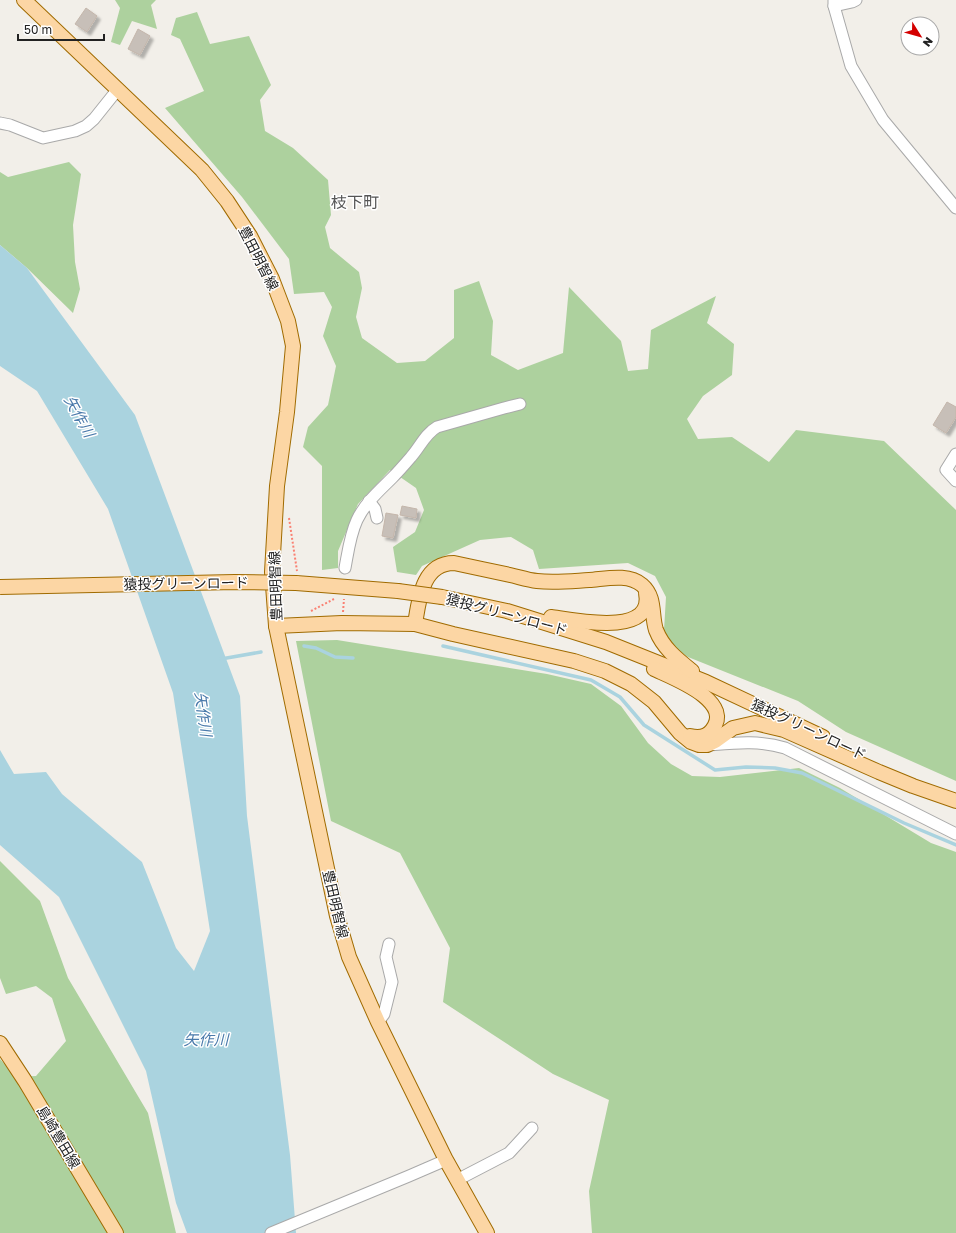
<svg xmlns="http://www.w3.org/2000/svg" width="956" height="1233" font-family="'Golos Text','Noto Sans JP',sans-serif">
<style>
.forest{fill:#add19e}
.water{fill:#aad3df}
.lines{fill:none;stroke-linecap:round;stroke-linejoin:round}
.stream{stroke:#aad3df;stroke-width:3.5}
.building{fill:#c7bfb8;stroke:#c4b6ab;filter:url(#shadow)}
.minor-casing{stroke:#a9a9a9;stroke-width:13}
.major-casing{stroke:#a06b00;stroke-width:16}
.path{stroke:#fa8072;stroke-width:2;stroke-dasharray:2 2;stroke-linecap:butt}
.minor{stroke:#fff;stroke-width:11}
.major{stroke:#fcd6a4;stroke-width:14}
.major-bridge-casing{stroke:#a06b00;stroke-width:16;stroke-linecap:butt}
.major-bridge{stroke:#fcd6a4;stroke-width:14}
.labels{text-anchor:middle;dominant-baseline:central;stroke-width:3;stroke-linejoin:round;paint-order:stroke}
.street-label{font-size:14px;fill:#222;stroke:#fff}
.water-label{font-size:15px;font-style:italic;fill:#4a7aab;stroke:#fff}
.quarter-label{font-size:16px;fill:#555;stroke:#fff}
</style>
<defs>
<filter id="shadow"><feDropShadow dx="3.5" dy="3.5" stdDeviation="1" flood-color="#0004"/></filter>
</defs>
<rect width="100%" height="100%" fill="#f2efe9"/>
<g class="forest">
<polygon points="115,0 156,0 151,5 157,29 132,21 120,45 111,42 120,8"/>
<polygon points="197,12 210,44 249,36 271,85 260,100 265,131 293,148 328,180 331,215 325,227 330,248 359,272 362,288 356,317 362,338 397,363 425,361 454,338 454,290 479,281 493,321 491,355 518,370 563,353 569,287 621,341 628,371 648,369 651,330 716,296 707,323 734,344 732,375 703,396 687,419 698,439 732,437 769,462 796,430 884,441 956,510 956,781 846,732 798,701 688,657 673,647 664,630 666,597 655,576 628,563 539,569 533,550 511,537 480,540 422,566 416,575 397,572 393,547 415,532 424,510 416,488 390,470 358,504 338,551 338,568 322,570 322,466 303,447 308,427 328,405 336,366 323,336 332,307 324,292 294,294 289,259 242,197 165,108 204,91 180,39 171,35 176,18"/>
<polygon points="69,162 81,174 73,225 75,262 80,289 73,313 27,268 0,245 0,172 8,177"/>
<polygon points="337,640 547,674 591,684 621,706 648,743 671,764 692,776 720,777 799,768 840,788 931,843 956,852 956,1233 592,1233 589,1191 609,1100 553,1074 443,1002 450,948 400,853 331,821 296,641"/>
<polygon points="0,861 40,901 68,978 148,1113 176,1233 0,1233 0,1059 16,1077 36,1076 66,1041 52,998 36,986 6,994 0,978"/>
</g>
<polygon class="water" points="0,245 27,268 135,415 240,696 247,816 290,1155 296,1233 187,1233 176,1203 146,1071 59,897 0,845 0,750 14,774 46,772 62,794 142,862 176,948 194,971 210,931 173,693 108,509 37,391 0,366"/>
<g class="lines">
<g class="stream">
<polyline points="304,646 316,648 335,657 353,658"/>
<polyline points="443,646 591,680 620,697 644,725 715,770 746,767 775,768 802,773 904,823 956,845"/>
<polyline points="221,659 261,652"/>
</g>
</g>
<g class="building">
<polygon points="86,8 97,16 87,32 75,24"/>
<polygon points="138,29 150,36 140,55 128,49"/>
<polygon points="947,402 956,407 956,417 946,433 933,425"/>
<polygon points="402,506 417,509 416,518 400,515"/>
<polygon points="386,513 398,515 393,538 382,536"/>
</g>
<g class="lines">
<defs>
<g id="minor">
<polyline points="834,0 834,6 851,66 883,120 956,208"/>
<polyline points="834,6 852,2 856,0"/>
<polyline points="0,123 10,125 43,138 75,131 86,126 94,119 118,89"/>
<polyline points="956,454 946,470 956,481"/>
<polyline points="369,501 375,509 377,518"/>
<path d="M345 568C348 552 350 535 357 520 365 503 379 491 392 478 399 471 405 464 411 457 420 447 425 434 437 427L504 408 520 404"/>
<path d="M708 745C734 743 759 740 785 748L956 834"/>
<polyline points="378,1022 384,1014 392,982 386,957 389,944"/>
<polyline points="457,1180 509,1153 532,1128"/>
<polyline points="271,1233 409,1176 446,1160"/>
</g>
<g id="major">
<polyline points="24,0 202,170 227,201 250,236 272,279 288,321 293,346 287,412 277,486 272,572 276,626 337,916 349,957 378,1022 446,1160 487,1233"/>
<polyline points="296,583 398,591"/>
<polyline points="442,597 507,611 606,642 706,682 823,737"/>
<path d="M551 617C573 620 655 638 646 593"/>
<path d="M415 624C419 600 422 563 454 563 473 567 491 571 510 575 519 577 528 580 537 581 554 583 572 581 589 580 605 579 628 573 642 585 656 597 651 615 656 630 663 648 677 659 692 671"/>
<polyline points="276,626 342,623 415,624 453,634 574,661 605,671 631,684 654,702 680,733 691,742 699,745 707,745 715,741 733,728 755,723 784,730 879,772 913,786 956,801"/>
<path d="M654 669C673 678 735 701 712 730 707 737 698 738 690 736"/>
<polyline points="0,1043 25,1081 116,1233"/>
</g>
</defs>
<use href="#minor" class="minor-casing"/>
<use href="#major" class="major-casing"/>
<g class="path">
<polyline points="289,518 297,571"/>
<polyline points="311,611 334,599"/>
<polyline points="343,612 344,599"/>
</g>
<use href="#minor" class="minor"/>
<use href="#major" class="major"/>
<defs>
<g id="major-bridge">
<polyline points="0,587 235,582 296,583"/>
<polyline points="398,591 442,597"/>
</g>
</defs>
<use href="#major-bridge" class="major-bridge-casing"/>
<use href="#major-bridge" class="major-bridge"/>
</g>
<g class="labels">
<g class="street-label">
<text transform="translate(259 258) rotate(63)">豊田明智線</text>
<text transform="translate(186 583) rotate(-1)">猿投グリーンロード</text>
<text transform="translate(275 586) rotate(-92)">豊田明智線</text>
<text transform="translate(507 614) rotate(15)">猿投グリーンロード</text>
<text transform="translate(809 729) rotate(25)">猿投グリーンロード</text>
<text transform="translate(336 904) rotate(77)">豊田明智線</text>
<text transform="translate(59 1137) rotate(59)">島崎豊田線</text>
</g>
<g class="water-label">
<text transform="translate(80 416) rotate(61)">矢作川</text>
<text transform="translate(204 714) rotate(82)">矢作川</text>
<text x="206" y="1039">矢作川</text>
</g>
<g class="quarter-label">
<text x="355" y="202">枝下町</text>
</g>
</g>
<g transform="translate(920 36) rotate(127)"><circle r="19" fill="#ffffff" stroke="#a7a7a7"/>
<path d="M0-3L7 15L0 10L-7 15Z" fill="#d40000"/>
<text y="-6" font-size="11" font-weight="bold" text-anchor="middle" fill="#222222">N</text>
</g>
<path d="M18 34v6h86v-6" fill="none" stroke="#222222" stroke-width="2"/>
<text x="24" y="34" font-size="12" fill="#222222" stroke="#ffffff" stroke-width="3" paint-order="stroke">50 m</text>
</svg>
